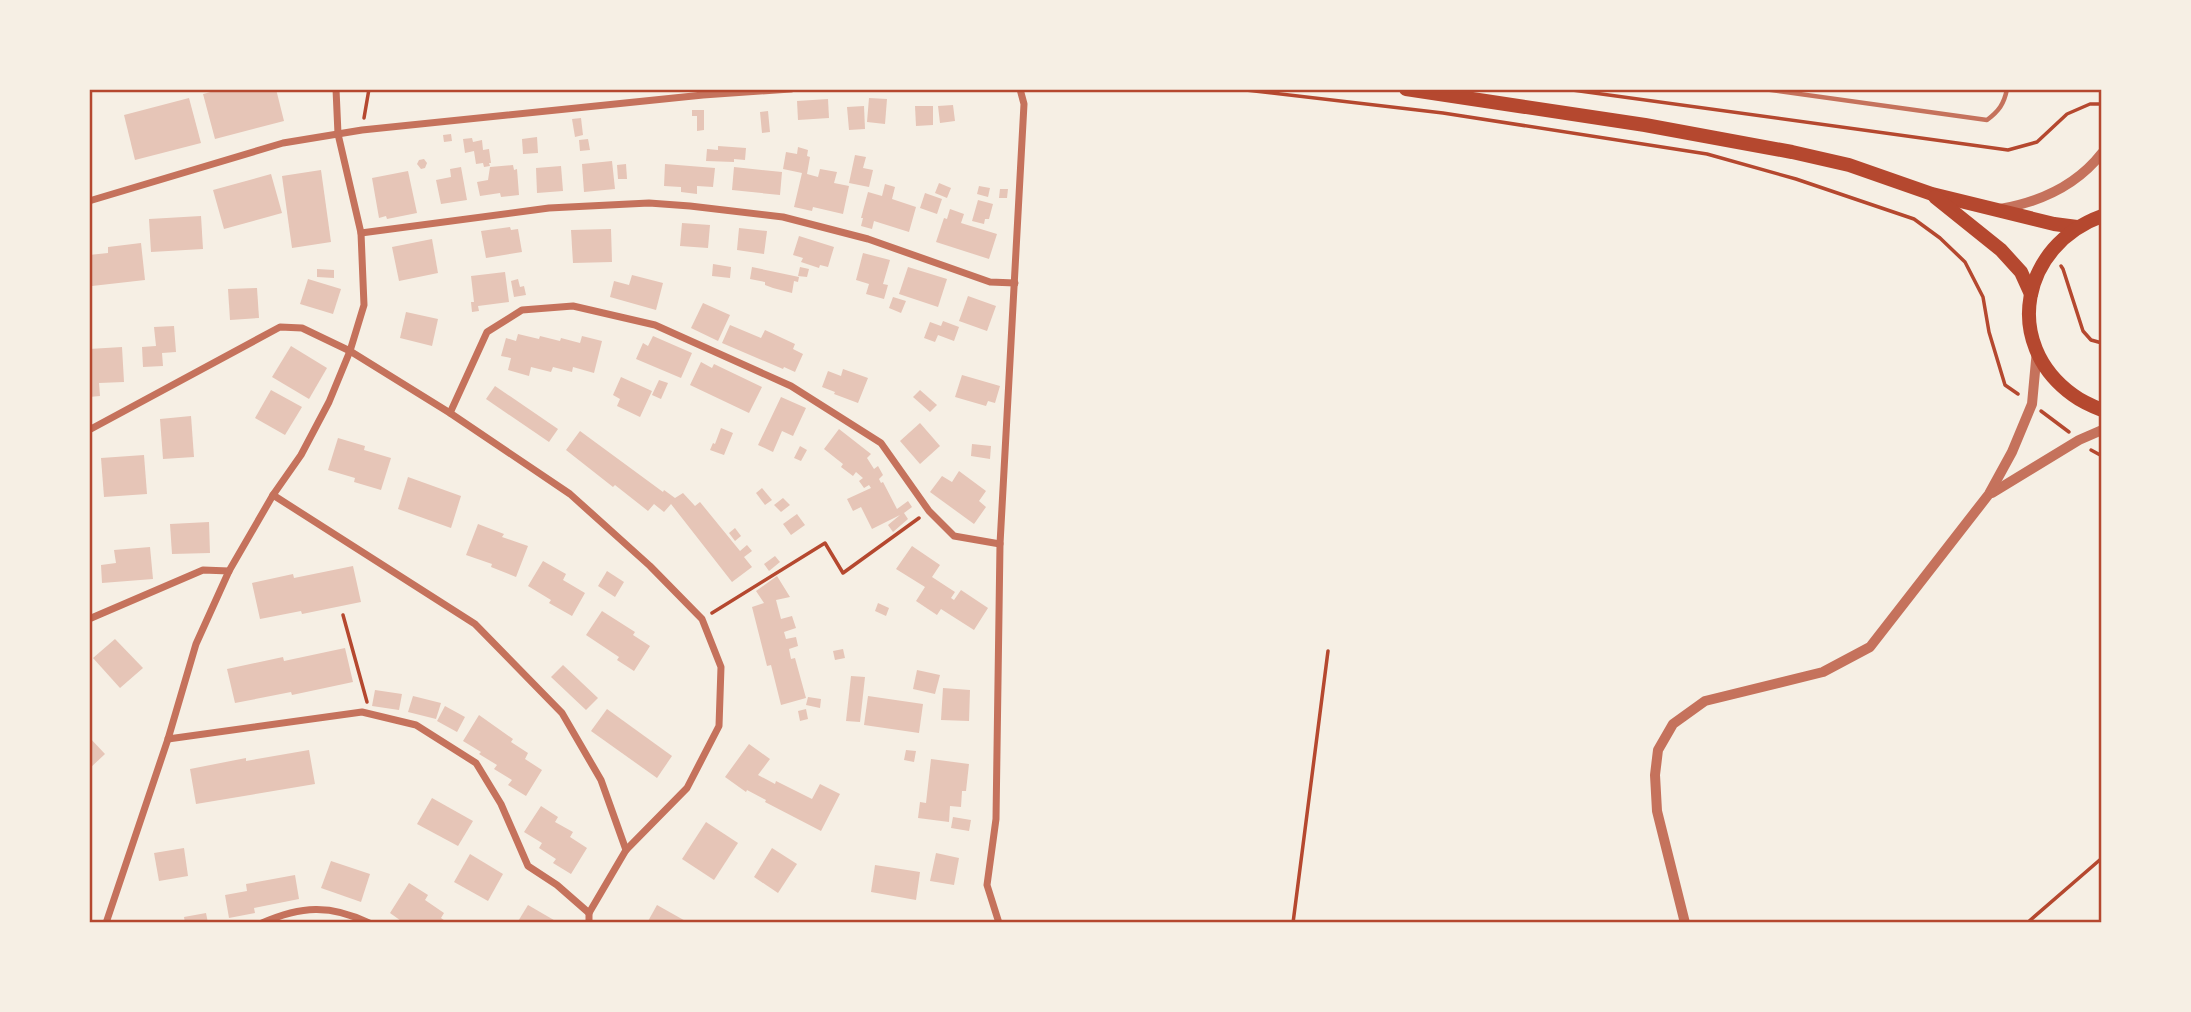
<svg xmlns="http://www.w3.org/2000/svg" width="2191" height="1012" font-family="Manrope,sans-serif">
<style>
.building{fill:#e6c5b7}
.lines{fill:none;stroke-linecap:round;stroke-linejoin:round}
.path{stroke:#b5482f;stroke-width:3.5}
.service{stroke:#c5725c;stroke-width:4.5}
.minor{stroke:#c5725c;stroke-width:7}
.tertiary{stroke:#c5725c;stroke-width:10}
.primary{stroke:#b5482f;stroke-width:14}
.neatline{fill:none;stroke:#b5482f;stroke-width:2.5}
</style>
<rect width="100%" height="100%" fill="#f6efe4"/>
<g class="building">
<polygon points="222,89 276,89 284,121 215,139 203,94"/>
<polygon points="189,98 201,143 135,160 124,115"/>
<polygon points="869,98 887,99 885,124 867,122"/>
<polygon points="828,99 829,118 798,120 797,101"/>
<polygon points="953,105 955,121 940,123 938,106"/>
<polygon points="864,106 865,129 849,130 847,107"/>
<polygon points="915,106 933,106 933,125 916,126"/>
<polygon points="692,110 704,110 704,130 697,131 697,116 692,116"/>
<polygon points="768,111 770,132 762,133 760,112"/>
<polygon points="581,118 583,135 575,137 572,119"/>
<polygon points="451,134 452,141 444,142 443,135"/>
<polygon points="537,137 538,153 523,154 522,139"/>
<polygon points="472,138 473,142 482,140 483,150 489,149 491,163 489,163 490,166 484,167 483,163 476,164 474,151 465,153 463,139"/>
<polygon points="588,139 590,150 580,151 579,140"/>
<polygon points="718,146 746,148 745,160 734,159 734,162 706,161 707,149 718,150"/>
<polygon points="798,147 808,150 807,156 810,157 807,174 818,177 820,169 837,172 834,183 849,186 843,214 813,207 812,211 794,207 802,173 783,169 786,152 797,154"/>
<polygon points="855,155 866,157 863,168 873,170 869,187 849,183"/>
<polygon points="424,159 427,163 425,168 421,169 417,164 419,160"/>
<polygon points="612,161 615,189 584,192 582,164"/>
<polygon points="626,164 627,179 618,179 617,165"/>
<polygon points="665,164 715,168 713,187 697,186 697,194 681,192 681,187 664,186"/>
<polygon points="513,165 514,170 517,169 519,195 501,197 500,193 480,196 477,182 488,180 490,167"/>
<polygon points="561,166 563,191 537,193 536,168"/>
<polygon points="461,167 467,200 441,204 436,180 451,177 450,169"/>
<polygon points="734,167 782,172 780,195 732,190"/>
<polygon points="321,170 331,242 292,248 282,176"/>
<polygon points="408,171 417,213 387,219 386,216 379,218 372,178"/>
<polygon points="271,174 282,213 224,229 213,190"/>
<polygon points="939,183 951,188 947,198 935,193"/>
<polygon points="885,184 895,187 892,199 916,207 909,232 874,221 872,229 861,226 863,218 861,218 868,192 882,196"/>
<polygon points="979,186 990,188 988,197 977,194"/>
<polygon points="1000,189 1008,189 1007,198 999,198"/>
<polygon points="925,193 942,199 937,214 920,208"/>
<polygon points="978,200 993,204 989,219 985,219 984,224 972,221"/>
<polygon points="950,209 964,214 961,223 997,234 989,259 936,242 944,218 947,219"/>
<polygon points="201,216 203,249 151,252 149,219"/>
<polygon points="682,223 710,225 708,248 680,246"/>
<polygon points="510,227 511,230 518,229 522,252 486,258 481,231"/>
<polygon points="739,228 767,231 764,254 737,250"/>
<polygon points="611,229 612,262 573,263 571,230"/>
<polygon points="799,236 834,247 828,267 820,265 819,268 801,262 803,258 793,255"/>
<polygon points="432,239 438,273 399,281 392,247"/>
<polygon points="141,243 145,280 92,286 89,255 108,253 108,247"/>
<polygon points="863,253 890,260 883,284 888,285 884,299 866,294 869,284 856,280"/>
<polygon points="713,264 731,267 730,278 712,276"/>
<polygon points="752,267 799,277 798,282 794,281 792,293 773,288 765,285 765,282 750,279"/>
<polygon points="800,267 809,269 807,277 798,276"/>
<polygon points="908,267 947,279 938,307 899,294"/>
<polygon points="317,269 334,270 334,278 317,277"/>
<polygon points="505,272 509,302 478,306 479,311 472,312 471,302 474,302 471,276"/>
<polygon points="632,275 663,283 656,310 610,297 614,281 629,285"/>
<polygon points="308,279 341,289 333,314 300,304"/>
<polygon points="518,279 520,287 524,286 526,295 514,297 511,281"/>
<polygon points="257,288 259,318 230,320 228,289"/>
<polygon points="968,296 996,306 987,331 959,321"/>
<polygon points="893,297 906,301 901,313 889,308"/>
<polygon points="703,303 730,315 718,341 691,328"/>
<polygon points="406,312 438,319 432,346 400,338"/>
<polygon points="943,321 959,327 954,341 938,335 935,342 924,338 930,322 941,326"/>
<polygon points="730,325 761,338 765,330 795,344 793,349 803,354 795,372 784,367 783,369 722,343"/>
<polygon points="174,326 176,352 162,353 163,366 143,367 142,347 156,346 154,327"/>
<polygon points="518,334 539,339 540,336 560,341 561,338 580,343 582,336 602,341 594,373 573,367 572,372 553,367 551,372 531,367 529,376 508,370 511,358 501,356 506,338 516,341"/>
<polygon points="653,336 692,353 681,378 636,359 643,343 648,346"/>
<polygon points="291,346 327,368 309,399 272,377"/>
<polygon points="122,347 124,382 99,383 100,396 89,397 89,349"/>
<polygon points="701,362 712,368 714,364 762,387 749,413 690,385"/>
<polygon points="843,369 868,378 858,403 834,394 835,392 822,387 828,371 841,376"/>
<polygon points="962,375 1000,386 995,403 988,401 986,406 955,397"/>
<polygon points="621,377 652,391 640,417 617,406 620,399 613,395"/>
<polygon points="659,380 668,383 661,399 652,395"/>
<polygon points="495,386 558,429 549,442 486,399"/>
<polygon points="271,390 302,407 285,435 255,418"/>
<polygon points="920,390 937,405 930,412 913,397"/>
<polygon points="781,397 806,408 793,436 782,431 773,452 758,445"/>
<polygon points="191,416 194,457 163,459 160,419"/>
<polygon points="920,423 940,446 920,464 900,441"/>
<polygon points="721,428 733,433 724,455 710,450 713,443 715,444"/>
<polygon points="839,429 871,454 867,458 874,469 878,466 883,475 879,479 881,483 883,482 897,509 908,501 912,507 904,513 908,519 893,532 888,525 900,515 872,529 861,507 853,511 847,499 871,488 869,485 864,488 859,481 863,478 856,472 853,476 841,467 843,464 824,449"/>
<polygon points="580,431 663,492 664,490 675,498 683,493 695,506 700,502 740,551 747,545 752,551 744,557 752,567 732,582 671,504 664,512 654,504 648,511 615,485 613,487 566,450"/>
<polygon points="338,438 365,446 364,450 391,458 381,490 354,482 355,478 328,470"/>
<polygon points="972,444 991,446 990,459 971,456"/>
<polygon points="800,446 807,450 801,461 794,458"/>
<polygon points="144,455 147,494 104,497 101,458"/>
<polygon points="959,471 986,491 979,501 986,507 974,524 930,492 942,476 952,482"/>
<polygon points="408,477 461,496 451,528 398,509"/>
<polygon points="762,488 772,500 765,505 756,493"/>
<polygon points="783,498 790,505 781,512 774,505"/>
<polygon points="797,514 805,525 791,535 783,524"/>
<polygon points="209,522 210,553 172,554 170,524"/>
<polygon points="478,524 504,534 502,537 528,546 516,577 491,567 492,564 466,555"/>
<polygon points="735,528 741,536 735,541 729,533"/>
<polygon points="912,546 940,565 932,577 955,592 951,598 954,600 961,590 988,608 974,630 941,609 937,615 916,601 925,587 896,569"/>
<polygon points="150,547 153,579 102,583 101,565 116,563 114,550"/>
<polygon points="775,556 780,562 769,571 764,564"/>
<polygon points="543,561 566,574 563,580 585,593 572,616 549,603 551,600 528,586"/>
<polygon points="353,566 361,602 302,614 301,611 260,619 252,583 293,574 294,578"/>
<polygon points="607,571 624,582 615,597 598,586"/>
<polygon points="777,576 790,597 776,600 781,619 792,616 796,628 784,632 786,639 796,637 798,646 789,649 791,659 795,658 806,698 781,705 771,665 767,666 752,607 764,603 756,591"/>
<polygon points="878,603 889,608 886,616 875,611"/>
<polygon points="602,611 635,632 633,635 650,646 634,671 617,660 619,657 586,635"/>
<polygon points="115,639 143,668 120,688 93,658"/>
<polygon points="345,648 353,682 292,695 291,692 235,703 227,669 283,657 284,661"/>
<polygon points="843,649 845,658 835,660 833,651"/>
<polygon points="563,665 598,698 586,710 551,677"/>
<polygon points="917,670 940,675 935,694 913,689"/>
<polygon points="851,676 865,677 860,722 846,721"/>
<polygon points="943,688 970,690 969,721 941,720"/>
<polygon points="375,690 402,694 399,710 372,706"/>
<polygon points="413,696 441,703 436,719 408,712"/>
<polygon points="868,696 923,704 919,733 864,725"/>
<polygon points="808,697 821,699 820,708 806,705"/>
<polygon points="445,706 465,717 457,732 437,721"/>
<polygon points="607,709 672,756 657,778 591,731"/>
<polygon points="806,709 808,719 800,721 798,711"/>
<polygon points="479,715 513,739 511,742 528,753 525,759 542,770 526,796 508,785 512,780 494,769 497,765 479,754 481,752 463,741"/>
<polygon points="89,737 105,754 89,769"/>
<polygon points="749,744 770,759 758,775 775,784 776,781 812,799 820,784 840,794 821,831 765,802 766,800 747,790 746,792 725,777"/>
<polygon points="309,750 315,784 196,804 190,769 246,758 246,761"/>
<polygon points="906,750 916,751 914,762 904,760"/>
<polygon points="931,759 969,764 966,791 962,791 961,807 950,806 949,822 918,818 920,802 926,803"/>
<polygon points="432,798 473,821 458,846 417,824"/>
<polygon points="541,806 558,817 555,822 573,832 570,837 587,848 571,874 553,863 556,859 539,848 542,843 524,832"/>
<polygon points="953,817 971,820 969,831 951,828"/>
<polygon points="706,822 738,843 714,880 682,859"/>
<polygon points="184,848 188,876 159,881 154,853"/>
<polygon points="772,848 797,864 778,893 754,877"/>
<polygon points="936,853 959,858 954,885 930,881"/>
<polygon points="470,854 503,874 488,901 454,882"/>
<polygon points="331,861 370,874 361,902 321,888"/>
<polygon points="875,865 920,872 916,900 871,892"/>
<polygon points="295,875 299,899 254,908 255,913 229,918 225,895 247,891 246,884"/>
<polygon points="409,883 428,895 425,900 444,913 441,918 448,923 404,923 390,913"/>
<polygon points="528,905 559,923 517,923"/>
<polygon points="657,905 689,923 647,923"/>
<polygon points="206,913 208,923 185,923 184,917"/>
</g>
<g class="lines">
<g class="path">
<polyline points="1237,89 1443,113 1707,154 1796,179 1914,219 1940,238 1965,262 1983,297 1989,332 2005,385 2018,394"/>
<polyline points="1565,89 2008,150 2037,142 2067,114 2090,104 2102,104"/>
<polyline points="364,118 369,89"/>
<polyline points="2061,266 2063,269 2083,331 2091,340 2102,343"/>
<polyline points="2041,411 2069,432"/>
<polyline points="2091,450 2102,456"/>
<polyline points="712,613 825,543 843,573 919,518"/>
<polyline points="343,615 367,702"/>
<polyline points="1293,923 1328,651"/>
<polyline points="2027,923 2102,858"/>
</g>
<path class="service" d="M1764 89 1987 120C1999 111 2004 104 2007 89"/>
<g class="minor">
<polyline points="89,201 283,143 362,130 703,95 791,89"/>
<polyline points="361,233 549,208 649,203 690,206 783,217 868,239 990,282 1015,283"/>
<polyline points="450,413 487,332 522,310 573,306 655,325 791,386 881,443 929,511 954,536 1000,544"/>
<polyline points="89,430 280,327 302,328 350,351 450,413 570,494 650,566 702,619 721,667 719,726 687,788 626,850 589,913 589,923"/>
<polyline points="273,495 475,624 562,713 601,780 626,850"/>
<polyline points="89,619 203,570 229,571"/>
<polyline points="168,739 362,712 416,725 476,763 501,804 528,866 557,885 589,913"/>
<polyline points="106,923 168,739 196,644 229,571 273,495 301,455 329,402 350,351 364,305 361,233 338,134 336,89"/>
<path d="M262 923C301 906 330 904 369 923"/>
<polyline points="999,923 987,885 996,819 1000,544 1024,104 1020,89"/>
</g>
<g class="tertiary">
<path d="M2000 209C2040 202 2077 185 2102 153"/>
<polyline points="1992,493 2079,440 2102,430"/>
<polyline points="1685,923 1657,811 1655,775 1658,750 1673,724 1705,701 1823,672 1870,647 1989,494 2012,452 2032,404 2037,350"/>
</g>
<g class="primary">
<polyline points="1406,89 1645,125 1792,152 1849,165 1932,194 2054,224 2077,227"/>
<polyline points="1935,197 2001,250 2021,272 2031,294"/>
<path d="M2102 216C2022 245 2001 343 2073 395 2081 401 2092 406 2102 410"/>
</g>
</g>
<rect width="2191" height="1012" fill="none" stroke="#f6efe4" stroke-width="182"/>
<rect x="91" y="91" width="2009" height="830" class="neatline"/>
</svg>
